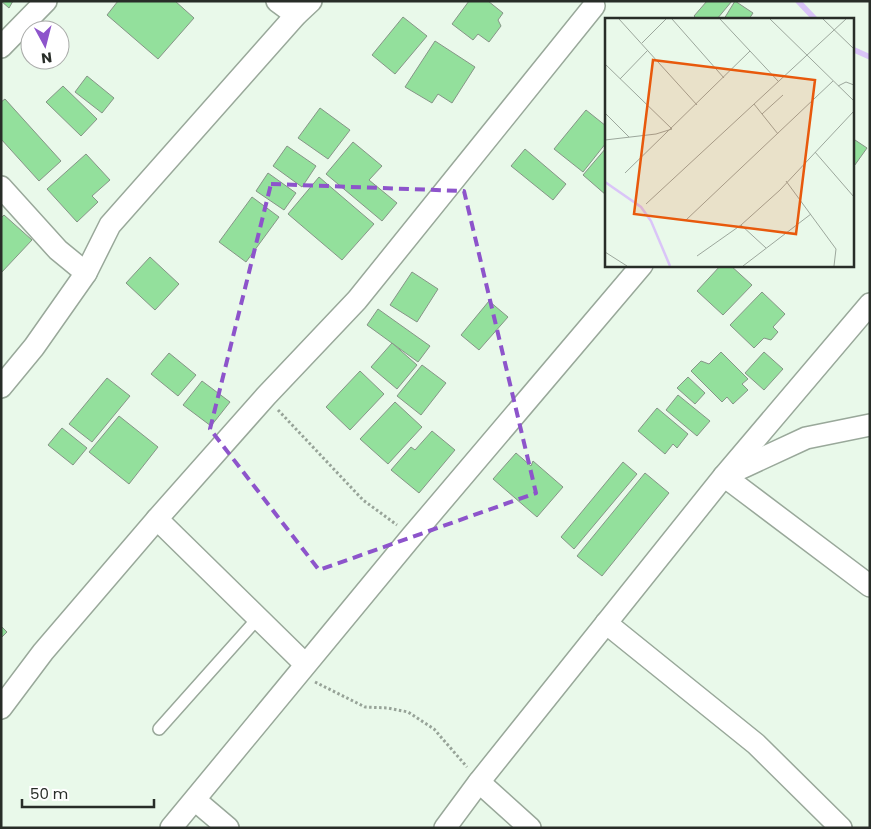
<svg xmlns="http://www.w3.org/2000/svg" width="871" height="829" font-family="Poppins,sans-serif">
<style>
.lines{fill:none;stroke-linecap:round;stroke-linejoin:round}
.stream{stroke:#dac5f8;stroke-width:5.5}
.building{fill:#93e09c;stroke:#869587}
.lane-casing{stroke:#99a89a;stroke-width:14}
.street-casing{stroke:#99a89a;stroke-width:24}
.path{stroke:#97a398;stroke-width:3;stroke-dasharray:2.5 2.5;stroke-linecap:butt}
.lane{stroke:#fff;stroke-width:11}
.street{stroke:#fff;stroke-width:21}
.marked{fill:none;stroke:#8d54cb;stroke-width:4;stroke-dasharray:10 6;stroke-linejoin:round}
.inset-river{fill:none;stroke:#dac5f8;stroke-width:2.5}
.inset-road{fill:none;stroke:#9ca79c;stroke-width:1}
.view{fill:#e8590c;fill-opacity:0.15;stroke:#e8590c;stroke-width:2.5}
.inset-edge{fill:none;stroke:#282d28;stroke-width:2.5}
</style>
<rect width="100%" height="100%" fill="#e9f9ea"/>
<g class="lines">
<g class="stream">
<polyline points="798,1 815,19"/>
<polyline points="852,49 870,57"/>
</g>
</g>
<g class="building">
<polygon points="1,1 13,1 9,8"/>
<polygon points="118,1 175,1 194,18 158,59 107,15"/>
<polygon points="469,1 488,1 503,13 498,20 501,26 489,42 478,34 473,40 452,24"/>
<polygon points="707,1 732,1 717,19 697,19 694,16"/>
<polygon points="735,1 753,13 749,19 724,19"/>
<polygon points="403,17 427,36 395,74 372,55"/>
<polygon points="435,41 475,67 452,103 438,94 432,103 405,87"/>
<polygon points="87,76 114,98 102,113 75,92"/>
<polygon points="63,86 97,119 81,136 46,102"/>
<polygon points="5,99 61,161 39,181 1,139 1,102"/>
<polygon points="320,108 350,130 328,159 298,138"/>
<polygon points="586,110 606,126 606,143 583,172 554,149"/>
<polygon points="852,138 867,148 852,169"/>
<polygon points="353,142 382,166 369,180 397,203 382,221 326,174"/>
<polygon points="287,146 316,166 302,187 273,166"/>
<polygon points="606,148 606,195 583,175"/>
<polygon points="525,149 566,184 553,200 511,166"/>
<polygon points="86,154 110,180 92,196 98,202 77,222 47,189"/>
<polygon points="268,173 296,193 284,210 256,191"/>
<polygon points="319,177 374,224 342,260 288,214"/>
<polygon points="252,197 279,217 246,262 219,242"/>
<polygon points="4,215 32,240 1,273 1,218"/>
<polygon points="150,257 179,284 155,310 126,283"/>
<polygon points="721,265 730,265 752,285 723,315 697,291"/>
<polygon points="412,272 438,289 417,322 390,305"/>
<polygon points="762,292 785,314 773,327 778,332 771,340 764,338 754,348 730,325"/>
<polygon points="489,301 508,317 479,350 461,335"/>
<polygon points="378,309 430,346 418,362 367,325"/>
<polygon points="392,343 417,365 397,389 371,367"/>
<polygon points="721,352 748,379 742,384 748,390 733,404 727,397 722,402 691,371 701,361 709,364"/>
<polygon points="764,352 783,369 764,390 745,373"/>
<polygon points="169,353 196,375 178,396 151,374"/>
<polygon points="422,365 446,383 421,415 397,396"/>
<polygon points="360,371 384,394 350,430 326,407"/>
<polygon points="688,377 705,393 695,404 677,388"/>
<polygon points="107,378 130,396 92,442 69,424"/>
<polygon points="202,381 230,402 211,426 183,405"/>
<polygon points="678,395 710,421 697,436 666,410"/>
<polygon points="395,402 422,427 388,464 360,439"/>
<polygon points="657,408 688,434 677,448 673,444 665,454 638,431"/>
<polygon points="119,416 158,447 129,484 89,452"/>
<polygon points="62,428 87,448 73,465 48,445"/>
<polygon points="432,431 455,450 419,493 391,470 411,447 415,450"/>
<polygon points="516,453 531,466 533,461 563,487 537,517 493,479"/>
<polygon points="623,462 637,474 574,549 561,537"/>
<polygon points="645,473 669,493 602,576 577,556"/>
<polygon points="1,626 7,632 1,638"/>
</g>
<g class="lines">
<defs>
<polyline id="lane" points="159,729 258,618"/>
<g id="street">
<polyline points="277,1 296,15"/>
<polyline points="1,47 46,1"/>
<polyline points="1,187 58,250 86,273"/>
<polyline points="1,387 34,347 86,273 110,225 296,15 311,1"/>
<polyline points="870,425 806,438 724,476 870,586"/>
<polyline points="157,519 305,664"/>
<polyline points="606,623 756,744 841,828"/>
<polyline points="1,708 43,652 157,519 266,396 357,300 594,6"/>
<polyline points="479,782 530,828"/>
<polyline points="195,800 228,828"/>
<polyline points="171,828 412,536 642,265"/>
<polyline points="445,828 479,782 724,476 870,304"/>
</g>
</defs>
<use href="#lane" class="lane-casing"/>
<use href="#street" class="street-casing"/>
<g class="path">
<polyline points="278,410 363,500 397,525"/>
<polyline points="315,682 365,707 388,708 408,712 434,729 467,767"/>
</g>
<use href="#lane" class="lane"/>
<use href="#street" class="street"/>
</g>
<path class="marked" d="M271 184 464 191 536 493 319 570 210 429Z"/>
<g transform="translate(605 18)">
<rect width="249" height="249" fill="#e9f9ea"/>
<path class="inset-river" d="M0 164 36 189 46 203 65 248"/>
<path class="inset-road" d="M14 1 92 87M67 1 119 60M115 1 145 33M165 1 249 83M218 1 249 31M37 25 61 1M0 46 67 111 51 116 0 122M15 61 43 32M233 68 241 64 249 67M149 86 173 116M0 95 24 119M157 96 178 77M210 134 249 179M20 155 145 33 173 63M181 163 231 231 229 248M41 186 241 1M81 202 228 63M136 207 161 230M0 234 22 248M92 238 136 207 175 172 249 93M138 248 206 196"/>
<path class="view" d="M48 42 210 62 191 216 29 196Z"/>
<rect width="249" height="249" class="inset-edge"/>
</g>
<rect width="871" height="829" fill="none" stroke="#282d28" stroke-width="5"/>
<g transform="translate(45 45) rotate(173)"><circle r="24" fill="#ffffff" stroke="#a9aba9"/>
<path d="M0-4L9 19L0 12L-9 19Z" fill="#8d54cb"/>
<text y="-8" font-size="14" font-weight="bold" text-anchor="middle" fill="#282d28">N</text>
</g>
<path d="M22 799v8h132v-8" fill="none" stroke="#282d28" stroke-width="2.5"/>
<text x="30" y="799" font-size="15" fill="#282d28" stroke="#ffffff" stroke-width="4" paint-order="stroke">50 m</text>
</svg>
